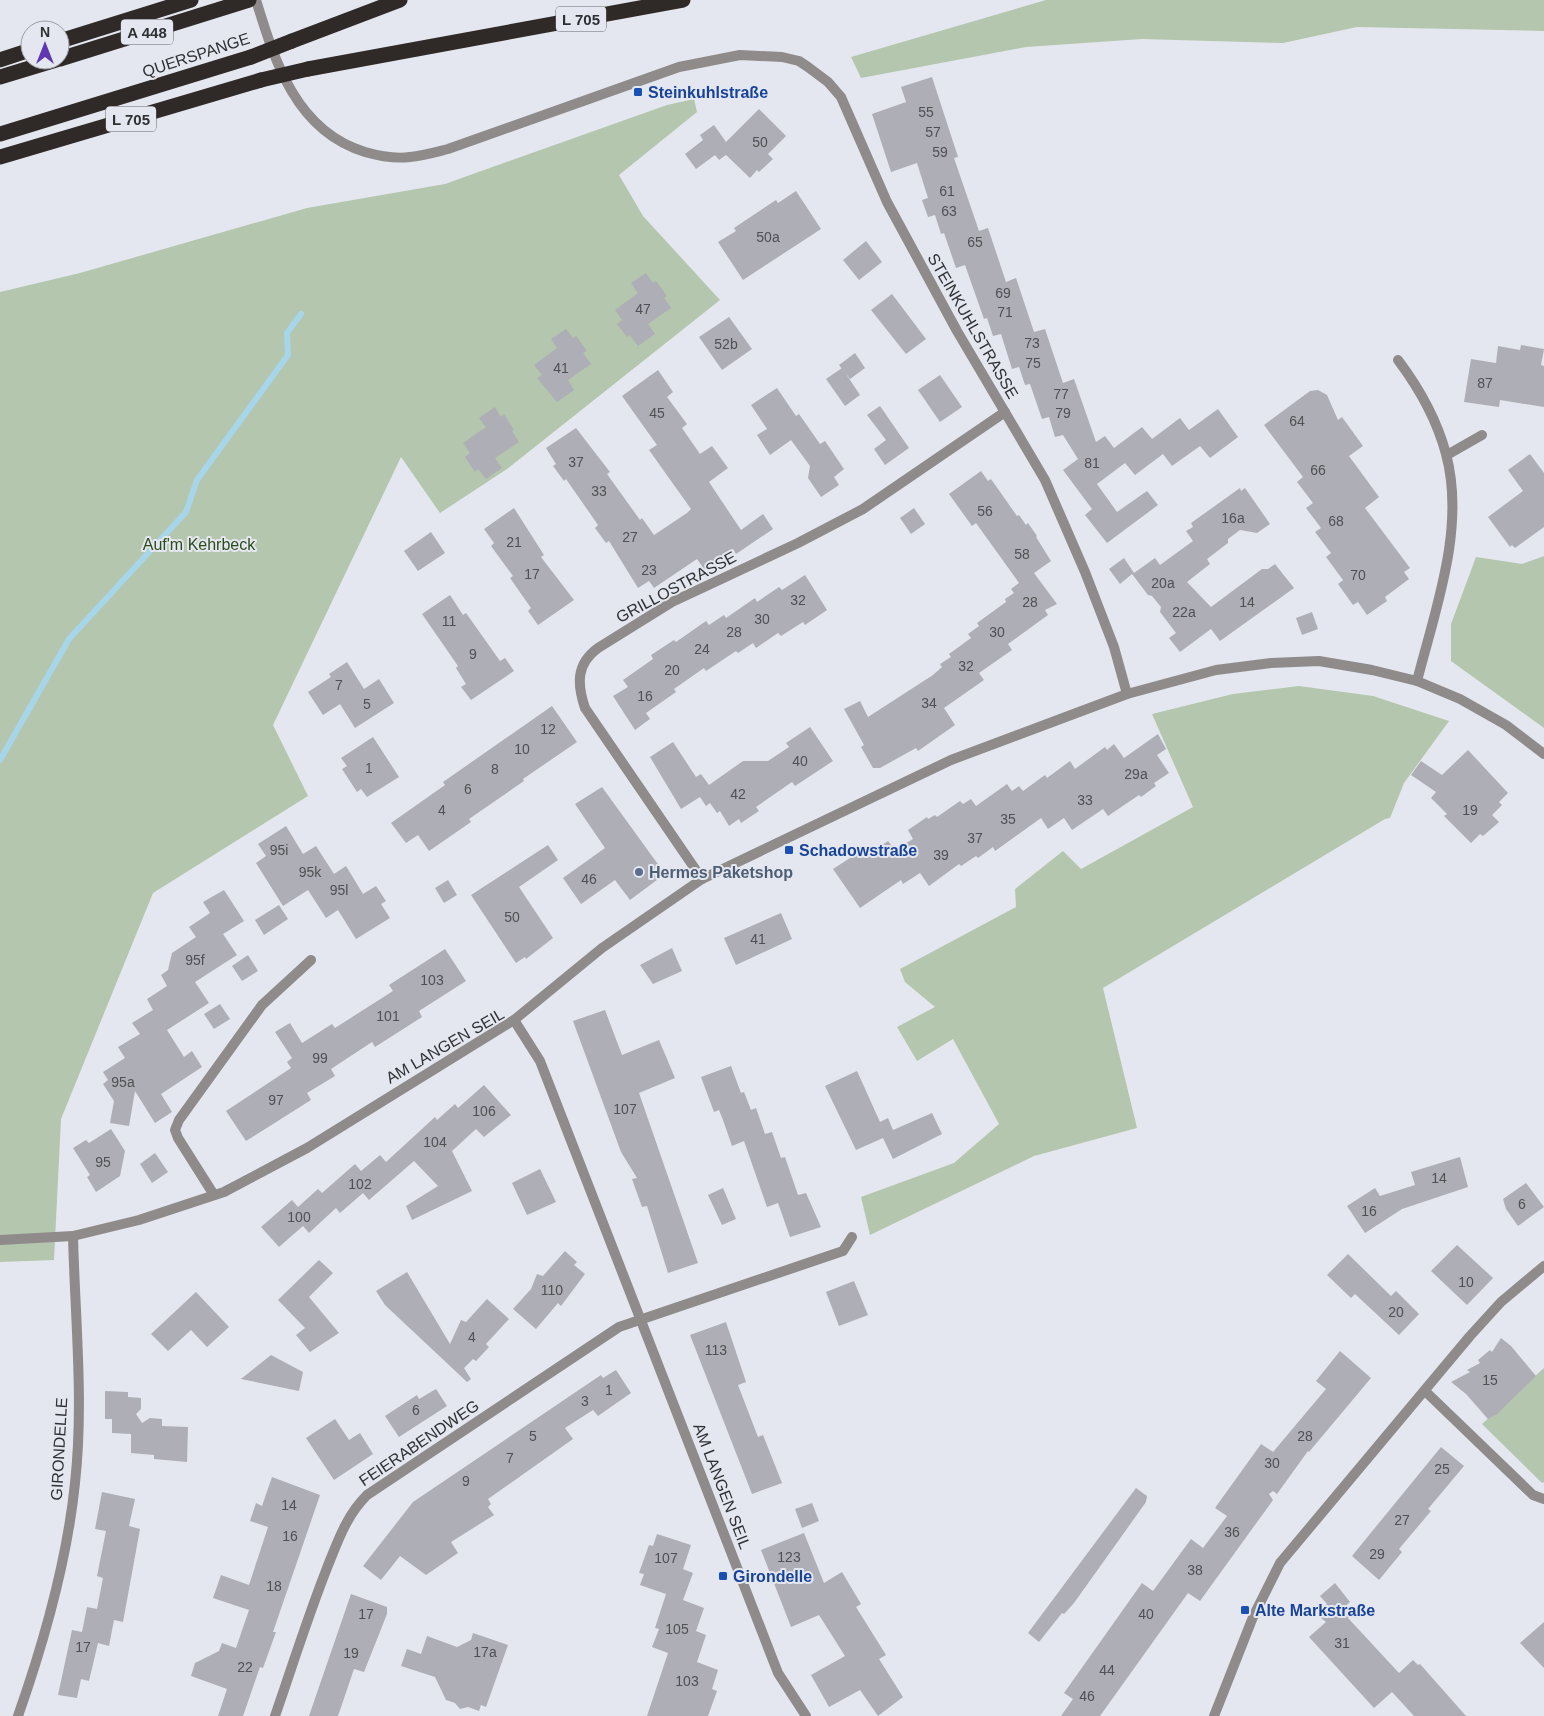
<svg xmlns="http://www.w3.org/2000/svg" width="1544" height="1716" font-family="Helvetica,sans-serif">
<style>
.green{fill:#b4c6ad}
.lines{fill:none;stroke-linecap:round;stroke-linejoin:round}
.stream{stroke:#a7d5ea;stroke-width:6}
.building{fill:#aeaeb6}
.street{stroke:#8f8b8a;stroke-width:10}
.highway{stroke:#2f2927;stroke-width:15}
.highway-bridge{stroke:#2f2927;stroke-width:15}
.transit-dot{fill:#1a4fb4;stroke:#e4e7ef;stroke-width:2}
.service-dot{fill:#5c6f8a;stroke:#e4e7ef;stroke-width:2}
.labels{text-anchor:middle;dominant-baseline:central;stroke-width:4;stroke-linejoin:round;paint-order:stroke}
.number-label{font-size:14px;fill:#4f5054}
.shield{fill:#e4e7ef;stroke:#65676b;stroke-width:1}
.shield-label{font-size:15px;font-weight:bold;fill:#2f3033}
.street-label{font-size:16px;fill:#2f3033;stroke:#e4e7ef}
.transit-label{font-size:16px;font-weight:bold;fill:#164399;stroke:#e4e7ef;text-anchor:start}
.park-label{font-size:16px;fill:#2b4d1b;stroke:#e4e7ef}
.service-label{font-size:16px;font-weight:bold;fill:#4e5e75;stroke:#e4e7ef;text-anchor:start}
</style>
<rect width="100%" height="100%" fill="#e4e7ef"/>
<g class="green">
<polygon points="1046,0 1544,0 1544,31 1357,27 1283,43 1142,39 1026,47 861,78 851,57"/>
<polygon points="694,99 697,112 619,175 643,216 720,300 507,469 440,513 401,457 273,725 308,796 153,893 61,1119 54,1260 0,1262 0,292 80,273 307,208 445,184 667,105"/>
<polygon points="1544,556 1544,728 1451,661 1451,624 1476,557 1522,564"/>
<polygon points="1299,686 1373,696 1449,721 1404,783 1390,818 1385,819 1103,988 1137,1128 1034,1156 870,1235 861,1197 954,1163 999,1124 953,1039 917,1061 897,1027 935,1007 905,982 900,969 1016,907 1015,889 1063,851 1081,869 1193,807 1152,714 1233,694"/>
<polygon points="1544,1368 1544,1482 1542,1483 1482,1424"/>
</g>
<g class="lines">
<polyline class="stream" points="0,760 69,639 186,512 197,480 288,355 287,333 301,314"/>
</g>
<g class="building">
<polygon points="932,77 958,157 954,158 979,231 988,228 1006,282 1016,278 1034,332 1045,329 1063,383 1074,379 1096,442 1105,436 1114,448 1142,427 1152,439 1180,418 1189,430 1218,409 1238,437 1210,458 1200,446 1172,466 1163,454 1135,475 1125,463 1097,484 1117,512 1147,491 1158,505 1107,543 1085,515 1092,509 1063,470 1078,459 1063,435 1055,437 1049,417 1042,419 1030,384 1025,385 1019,367 1012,369 1001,334 993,336 987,318 984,319 965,265 956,268 944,233 941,234 935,215 928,217 922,200 928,198 917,163 891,172 872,114 906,102 901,87"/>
<polygon points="759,109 786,136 768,154 773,159 759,172 757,170 750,178 726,155 719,160 715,155 696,169 685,154 703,140 700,135 714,125 726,142"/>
<polygon points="796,191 821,229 743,280 718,242 736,231 734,228 776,200 778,203"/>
<polygon points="866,241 882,262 859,280 843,260"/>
<polygon points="646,273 653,283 656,281 667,296 664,298 671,308 648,324 655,334 638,346 630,335 627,337 617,324 622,320 615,310 638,293 631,283"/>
<polygon points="892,294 926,339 906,354 871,310"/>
<polygon points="729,317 752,349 722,370 699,337"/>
<polygon points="566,329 573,338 576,336 587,351 583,353 591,364 568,380 574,390 557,402 537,378 542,375 534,365 557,348 551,339"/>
<polygon points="1521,345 1544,349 1541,365 1544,366 1544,407 1500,400 1499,407 1464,402 1471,359 1496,363 1498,346 1520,350"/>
<polygon points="855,353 865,368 850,379 839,365"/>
<polygon points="842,368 860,395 845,406 826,379"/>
<polygon points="658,370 673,392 667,397 687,424 682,428 700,454 712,446 728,468 709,482 741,530 763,514 773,529 736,554 733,549 704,569 697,559 654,588 649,581 638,588 609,541 606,543 595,528 598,525 566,479 564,481 553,466 556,464 546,448 576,428 610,472 607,474 640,520 642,518 654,535 687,513 691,509 649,450 657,445 622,396"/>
<polygon points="940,375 962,407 940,422 918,390"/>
<polygon points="777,388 796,416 799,414 820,444 825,441 844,469 834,477 839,485 821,497 808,478 810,466 791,440 770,455 757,435 767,429 751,405"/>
<polygon points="1318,390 1327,395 1338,420 1342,417 1363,446 1349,456 1379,497 1365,508 1410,568 1404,572 1409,579 1385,597 1387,601 1367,615 1358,602 1353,605 1338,584 1343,580 1326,557 1331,553 1315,532 1321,528 1306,508 1313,503 1297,482 1303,477 1264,425 1310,391"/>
<polygon points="880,406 909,448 885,465 874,449 886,440 867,415"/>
<polygon points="495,407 501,417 504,414 514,430 512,431 519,442 495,458 502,468 486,479 478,469 475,472 465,457 470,453 463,443 486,427 479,418"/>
<polygon points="1530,454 1544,473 1544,527 1515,548 1512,545 1510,547 1488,517 1523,491 1508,470"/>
<polygon points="981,471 988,481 991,479 1017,516 1019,515 1026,525 1028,523 1037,536 1036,537 1051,561 1034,573 1057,604 1045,610 1048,615 1008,644 1012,650 979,673 984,680 944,708 955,725 918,751 916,748 880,768 873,768 861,747 864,745 844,709 860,701 868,717 933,675 942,667 940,664 951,657 949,654 971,638 968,634 979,626 977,623 1006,602 1005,599 1014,593 1011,589 1019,583 976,523 972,526 949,494"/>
<polygon points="1240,488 1241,491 1245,488 1270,524 1257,533 1240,530 1228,539 1228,543 1207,559 1210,564 1187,582 1211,607 1262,569 1268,569 1275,564 1294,588 1220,641 1211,629 1180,652 1169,638 1176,633 1160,612 1161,607 1152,596 1148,595 1132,574 1120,584 1109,569 1124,558 1134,573 1155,558 1160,565 1193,541 1186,531 1193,527 1191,523"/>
<polygon points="514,508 544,555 541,557 574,600 538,625 528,611 531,608 510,578 513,576 491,546 494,543 484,529"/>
<polygon points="914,508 925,524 911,534 900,518"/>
<polygon points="431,532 445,553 418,571 404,551"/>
<polygon points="805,575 827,610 805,625 803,622 781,636 778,633 756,648 753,643 738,653 736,651 706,671 704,668 674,689 676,692 646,713 650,719 635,730 613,696 628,687 623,680 653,659 651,655 674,640 676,642 706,621 709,625 724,615 726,618 755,598 757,602 779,587 782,590"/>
<polygon points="450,595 463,615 466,613 500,661 505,658 514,671 471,700 461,687 466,684 456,668 458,666 422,614"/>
<polygon points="1312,612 1318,629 1302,635 1296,618"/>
<polygon points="347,662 364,689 379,679 394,703 355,728 340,704 323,715 308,692 331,677 329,674"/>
<polygon points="552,706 577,742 523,779 524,781 469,819 471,822 429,851 418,835 406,843 391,823 445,785 443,782"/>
<polygon points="810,727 833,761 795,786 792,782 756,807 759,811 741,823 739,819 729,826 720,811 717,813 710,803 706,806 700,797 681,809 650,757 673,742 696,777 701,774 709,785 743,761 768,761 789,747 786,743"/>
<polygon points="1158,734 1166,749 1157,755 1169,773 1154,783 1156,786 1141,797 1139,795 1108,816 1103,809 1072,830 1064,818 1048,829 1041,818 995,851 993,847 978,858 976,856 961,866 959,864 929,886 920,873 903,884 901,880 860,908 833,869 867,847 871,853 888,841 895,850 913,839 908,830 927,817 928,819 935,815 937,817 960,801 963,804 971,799 976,806 1007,784 1012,791 1019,786 1023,791 1045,775 1047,778 1070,761 1075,769 1105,747 1107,750 1114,744 1124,758"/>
<polygon points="373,737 399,777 367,797 361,789 357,792 342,769 347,766 341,758"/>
<polygon points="1468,750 1508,793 1499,802 1502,805 1492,815 1499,822 1483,836 1480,834 1471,843 1444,816 1447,814 1431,798 1436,792 1411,775 1421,761 1442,775"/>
<polygon points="602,787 665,874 630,900 615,880 581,904 563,878 605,848 575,804"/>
<polygon points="286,826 303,854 316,846 334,874 346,866 363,894 376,886 386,901 381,904 390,918 356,939 338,910 326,918 308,890 283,906 256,863 266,856 258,844"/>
<polygon points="548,845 558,860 519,887 553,938 526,959 525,957 516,963 471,895"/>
<polygon points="448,880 457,895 444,903 435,888"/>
<polygon points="224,890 244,921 223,934 237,955 195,982 209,1003 167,1030 184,1057 192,1051 202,1067 161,1094 172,1112 155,1123 135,1091 129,1126 110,1123 114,1101 103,1084 108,1080 103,1072 125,1058 118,1047 140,1034 132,1023 153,1010 147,999 167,986 161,975 168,970 172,953 196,937 189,927 210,913 203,902"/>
<polygon points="279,905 288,919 264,935 255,920"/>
<polygon points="781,913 792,939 736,965 724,938"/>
<polygon points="672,948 682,971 653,984 640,965"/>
<polygon points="445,949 466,981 419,1011 422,1017 375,1047 372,1042 331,1069 335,1076 307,1093 311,1100 246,1141 226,1111 291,1068 287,1062 292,1058 275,1032 290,1023 302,1043 332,1024 335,1028 393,991 389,985"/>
<polygon points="248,955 258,971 242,981 232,966"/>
<polygon points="220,1004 230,1019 214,1029 204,1014"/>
<polygon points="605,1010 622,1055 659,1040 675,1078 639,1093 698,1263 668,1273 647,1206 642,1207 632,1179 637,1178 621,1152 573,1021"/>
<polygon points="731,1066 741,1093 744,1092 751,1110 756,1108 765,1134 772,1132 781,1158 785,1157 798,1195 806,1193 821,1227 790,1237 778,1203 767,1207 744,1141 732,1146 723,1120 719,1110 714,1112 701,1077"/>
<polygon points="857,1071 880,1122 888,1118 893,1130 932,1113 942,1134 893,1159 883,1138 856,1150 825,1086"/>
<polygon points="484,1085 511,1115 484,1137 476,1129 452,1151 472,1191 412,1220 406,1206 438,1186 414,1161 369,1200 363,1193 340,1213 336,1208 309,1233 303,1226 279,1247 261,1227 292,1200 298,1207 318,1189 322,1193 355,1164 361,1171 380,1155 386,1162 435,1117 437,1120 455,1104 458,1108"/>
<polygon points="111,1129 125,1151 120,1176 96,1192 87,1177 90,1175 73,1148 86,1140 89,1143"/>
<polygon points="155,1153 168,1172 152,1183 140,1164"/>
<polygon points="1460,1157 1468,1187 1402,1209 1365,1233 1347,1206 1375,1188 1380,1196 1415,1185 1411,1172"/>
<polygon points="540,1169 556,1202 527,1215 512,1183"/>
<polygon points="1526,1183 1544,1207 1518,1226 1506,1209 1503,1199"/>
<polygon points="723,1188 736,1219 722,1225 708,1195"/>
<polygon points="1457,1245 1493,1278 1467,1305 1431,1271"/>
<polygon points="565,1251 577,1262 574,1265 585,1274 561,1306 558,1303 536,1329 513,1309 531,1289 537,1274 543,1276"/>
<polygon points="1348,1254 1391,1296 1396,1291 1419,1314 1399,1335 1355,1294 1351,1298 1327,1275"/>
<polygon points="319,1260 333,1273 309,1297 339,1333 310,1352 296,1335 305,1328 278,1300"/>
<polygon points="407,1272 450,1344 461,1320 466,1322 487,1299 509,1319 486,1344 489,1347 476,1361 473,1359 464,1368 471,1379 467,1382 385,1305 376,1291"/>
<polygon points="854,1281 868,1315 839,1326 826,1292"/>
<polygon points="196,1292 229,1327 207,1347 191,1330 168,1351 151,1334"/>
<polygon points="726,1322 746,1382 738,1385 758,1437 763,1435 782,1483 752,1494 690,1335"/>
<polygon points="1501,1338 1511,1346 1536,1376 1497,1414 1488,1419 1466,1394 1451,1382 1470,1372 1467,1370 1480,1363 1478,1360 1490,1350 1492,1352"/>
<polygon points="1340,1351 1371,1378 1309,1452 1308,1451 1277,1494 1273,1491 1269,1494 1273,1500 1200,1601 1188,1593 1100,1716 1061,1716 1073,1699 1064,1693 1142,1583 1153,1591 1191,1539 1203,1548 1227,1516 1215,1508 1261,1444 1273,1452 1326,1389 1316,1381"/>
<polygon points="271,1355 303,1372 299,1391 241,1379"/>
<polygon points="616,1370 631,1393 598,1416 593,1410 565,1428 573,1439 488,1499 491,1504 488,1507 494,1515 451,1542 458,1553 426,1575 400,1556 381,1580 363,1566 413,1502 601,1375 603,1378"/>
<polygon points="436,1389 447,1406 399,1437 385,1416 417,1395 419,1399"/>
<polygon points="105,1391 128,1392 128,1397 141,1398 141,1409 136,1414 142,1423 150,1418 162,1419 162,1426 188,1427 187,1462 154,1459 154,1455 131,1453 131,1434 112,1433 112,1419 105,1419"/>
<polygon points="335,1419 349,1440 360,1433 373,1454 334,1480 306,1438"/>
<polygon points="1441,1447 1464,1466 1428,1509 1431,1511 1399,1549 1402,1552 1379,1580 1352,1556"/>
<polygon points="272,1477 320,1495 273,1632 276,1632 263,1668 260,1667 243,1716 218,1716 227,1689 191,1676 195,1663 219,1651 222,1643 236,1648 249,1610 213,1598 221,1575 249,1585 268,1527 250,1521 256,1503 262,1506"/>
<polygon points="1136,1488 1147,1496 1146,1502 1074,1603 1064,1614 1062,1613 1039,1642 1028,1633"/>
<polygon points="102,1492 135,1499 129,1526 140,1529 123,1622 114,1620 109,1646 98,1643 89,1681 81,1679 77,1698 58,1695 72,1630 82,1632 87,1607 97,1609 103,1578 97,1576 106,1531 95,1529"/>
<polygon points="812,1503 819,1521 802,1528 795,1509"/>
<polygon points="804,1533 824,1583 842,1572 861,1604 856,1607 886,1655 879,1659 903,1697 878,1716 860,1690 829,1707 811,1675 845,1656 819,1615 791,1627 761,1550"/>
<polygon points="657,1534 691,1545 683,1569 693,1573 683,1600 704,1608 696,1631 706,1635 697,1662 718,1670 712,1689 717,1691 708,1716 647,1716 668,1653 652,1647 659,1629 655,1628 666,1594 640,1585 644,1574 639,1573 649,1545 653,1546"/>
<polygon points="1335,1583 1350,1602 1343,1608 1350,1616 1348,1618 1399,1673 1413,1660 1418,1665 1420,1664 1466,1716 1414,1716 1392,1692 1374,1708 1309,1637 1326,1622 1321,1618 1326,1613 1322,1609 1327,1604 1320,1596"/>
<polygon points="351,1594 387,1607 387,1614 364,1672 354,1669 338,1716 309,1716"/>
<polygon points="1544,1622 1544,1668 1520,1643"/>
<polygon points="473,1633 508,1645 486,1707 481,1705 479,1711 468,1707 460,1709 455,1703 446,1700 435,1677 401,1666 407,1649 421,1654 427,1636 457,1647 471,1640"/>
</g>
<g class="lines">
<g class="street">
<path d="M256 0C275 62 296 131 365 152 379 156 395 159 410 157 423 156 436 152 448 149L679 67 740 55 782 57 799 61 808 67 828 82 841 97 887 202 957 331 1045 480 1085 572 1114 647 1127 694"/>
<path d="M1398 360C1419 388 1437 420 1446 454 1466 528 1435 610 1417 681"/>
<polyline points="1447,455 1482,435"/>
<path d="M702 879 585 708C577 684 576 664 598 648L672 602 798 543 863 509 1005 412"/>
<polyline points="514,1020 540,1061 778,1673 806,1716"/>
<polyline points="214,1195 178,1138 175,1130 179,1120 262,1005 311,960"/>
<polyline points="0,1240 73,1236 139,1220 224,1192 307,1148 514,1020 602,948 702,879 951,760 1127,694 1216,670 1271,663 1319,661 1372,670 1417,681 1460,699 1506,725 1544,754"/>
<polyline points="1425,1391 1533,1495 1544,1499"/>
<path d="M18 1716C44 1642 67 1562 75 1483 84 1402 75 1318 73 1236"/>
<path d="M275 1716C292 1667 308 1616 327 1568 338 1541 346 1516 367 1495L619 1327 843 1251 852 1237"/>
<polyline points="1214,1716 1253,1617 1280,1563 1470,1336 1501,1302 1544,1266"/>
</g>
<g class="highway">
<polyline points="60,41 191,0"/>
<polyline points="292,41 400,0"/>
<polyline points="60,59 249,0"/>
<polyline points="0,60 30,50"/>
<polyline points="308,69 683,0"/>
<polyline points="0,77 56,60"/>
<polyline points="0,134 251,57"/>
<polyline points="0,157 261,80"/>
</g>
<g class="highway-bridge">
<polyline points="251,57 292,41"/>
<polyline points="261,80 308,69"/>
</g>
</g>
<g class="transit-dot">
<rect x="633" y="87" width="10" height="10" rx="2.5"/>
<rect x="784" y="845" width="10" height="10" rx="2.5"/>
<rect x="718" y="1571" width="10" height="10" rx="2.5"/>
<rect x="1240" y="1605" width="10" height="10" rx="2.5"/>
</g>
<circle class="service-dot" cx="639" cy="872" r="5"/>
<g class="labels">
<g class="number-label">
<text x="926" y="112">55</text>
<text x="933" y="132">57</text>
<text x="760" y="142">50</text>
<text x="940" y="152">59</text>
<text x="947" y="191">61</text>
<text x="949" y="211">63</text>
<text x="768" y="237">50a</text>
<text x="975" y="242">65</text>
<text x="1003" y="293">69</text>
<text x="643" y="309">47</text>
<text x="1005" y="312">71</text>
<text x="1032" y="343">73</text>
<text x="726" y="344">52b</text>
<text x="1033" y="363">75</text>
<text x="561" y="368">41</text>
<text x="1485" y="383">87</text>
<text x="1061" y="394">77</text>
<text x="657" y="413">45</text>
<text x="1063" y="413">79</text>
<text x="1297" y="421">64</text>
<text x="576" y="462">37</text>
<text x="1092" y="463">81</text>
<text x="1318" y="470">66</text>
<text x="599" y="491">33</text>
<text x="985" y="511">56</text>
<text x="1233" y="518">16a</text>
<text x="1336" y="521">68</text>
<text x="630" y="537">27</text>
<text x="514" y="542">21</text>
<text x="1022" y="554">58</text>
<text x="649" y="570">23</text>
<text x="532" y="574">17</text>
<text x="1358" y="575">70</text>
<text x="1163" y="583">20a</text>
<text x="798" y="600">32</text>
<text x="1030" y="602">28</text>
<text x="1247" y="602">14</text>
<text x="1184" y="612">22a</text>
<text x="762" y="619">30</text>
<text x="449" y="621">11</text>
<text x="734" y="632">28</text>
<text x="997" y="632">30</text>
<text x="702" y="649">24</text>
<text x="473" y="654">9</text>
<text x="966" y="666">32</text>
<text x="672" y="670">20</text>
<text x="339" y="685">7</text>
<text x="645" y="696">16</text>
<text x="929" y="703">34</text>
<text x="367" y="704">5</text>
<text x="548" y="729">12</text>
<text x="522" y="749">10</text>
<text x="800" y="761">40</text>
<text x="369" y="768">1</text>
<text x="495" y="769">8</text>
<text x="1136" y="774">29a</text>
<text x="468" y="789">6</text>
<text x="738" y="794">42</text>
<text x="1085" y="800">33</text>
<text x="442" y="810">4</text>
<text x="1470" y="810">19</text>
<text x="1008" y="819">35</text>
<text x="975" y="838">37</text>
<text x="279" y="850">95i</text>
<text x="941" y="855">39</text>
<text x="310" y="872">95k</text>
<text x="589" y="879">46</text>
<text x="339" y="890">95l</text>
<text x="512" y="917">50</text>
<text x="758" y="939">41</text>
<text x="195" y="960">95f</text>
<text x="432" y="980">103</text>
<text x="388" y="1016">101</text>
<text x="320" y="1058">99</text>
<text x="123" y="1082">95a</text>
<text x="276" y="1100">97</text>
<text x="625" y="1109">107</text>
<text x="484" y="1111">106</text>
<text x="435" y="1142">104</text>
<text x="103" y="1162">95</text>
<text x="1439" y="1178">14</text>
<text x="360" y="1184">102</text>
<text x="1522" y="1204">6</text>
<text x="1369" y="1211">16</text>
<text x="299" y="1217">100</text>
<text x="1466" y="1282">10</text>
<text x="552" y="1290">110</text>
<text x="1396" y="1312">20</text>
<text x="472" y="1337">4</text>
<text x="716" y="1350">113</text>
<text x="1490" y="1380">15</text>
<text x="609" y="1390">1</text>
<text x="585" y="1401">3</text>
<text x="416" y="1410">6</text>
<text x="533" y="1436">5</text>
<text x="1305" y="1436">28</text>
<text x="510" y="1458">7</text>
<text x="1272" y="1463">30</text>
<text x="1442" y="1469">25</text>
<text x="466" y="1481">9</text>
<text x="289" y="1505">14</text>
<text x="1402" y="1520">27</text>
<text x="1232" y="1532">36</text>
<text x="290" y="1536">16</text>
<text x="1377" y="1554">29</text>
<text x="789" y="1557">123</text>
<text x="666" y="1558">107</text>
<text x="1195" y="1570">38</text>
<text x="274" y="1586">18</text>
<text x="366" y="1614">17</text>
<text x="1146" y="1614">40</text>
<text x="677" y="1629">105</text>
<text x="1342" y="1643">31</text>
<text x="83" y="1647">17</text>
<text x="485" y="1652">17a</text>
<text x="351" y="1653">19</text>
<text x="245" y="1667">22</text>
<text x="1107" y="1670">44</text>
<text x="687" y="1681">103</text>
<text x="1087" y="1696">46</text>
</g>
<g class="shield">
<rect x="556" y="6.5" width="50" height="25" rx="4"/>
<rect x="121" y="19.5" width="52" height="25" rx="4"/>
<rect x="106" y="106.5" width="50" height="25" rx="4"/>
</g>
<g class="shield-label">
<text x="581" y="19">L 705</text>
<text x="147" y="32">A 448</text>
<text x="131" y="119">L 705</text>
</g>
<g class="street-label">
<text transform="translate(196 55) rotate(-18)">QUERSPANGE</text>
<text transform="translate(973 326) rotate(60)">STEINKUHLSTRASSE</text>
<text transform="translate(676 587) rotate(-28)">GRILLOSTRASSE</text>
<text transform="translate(445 1046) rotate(-30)">AM LANGEN SEIL</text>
<text transform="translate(419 1443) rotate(-34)">FEIERABENDWEG</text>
<text transform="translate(59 1449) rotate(-87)">GIRONDELLE</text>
<text transform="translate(722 1486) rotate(69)">AM LANGEN SEIL</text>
</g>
<g class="transit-label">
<text x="648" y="92">Steinkuhlstraße</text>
<text x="799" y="850">Schadowstraße</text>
<text x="733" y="1576">Girondelle</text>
<text x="1255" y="1610">Alte Markstraße</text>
</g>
<g class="park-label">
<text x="199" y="544">Auf'm Kehrbeck</text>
</g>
<g class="service-label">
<text x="649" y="872">Hermes Paketshop</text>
</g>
</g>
<g transform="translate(45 45)"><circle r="24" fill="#e4e7ef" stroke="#9c9ea4"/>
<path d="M0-4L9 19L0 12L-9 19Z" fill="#5f38b0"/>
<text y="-8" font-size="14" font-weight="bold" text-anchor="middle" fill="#2f3033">N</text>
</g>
</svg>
